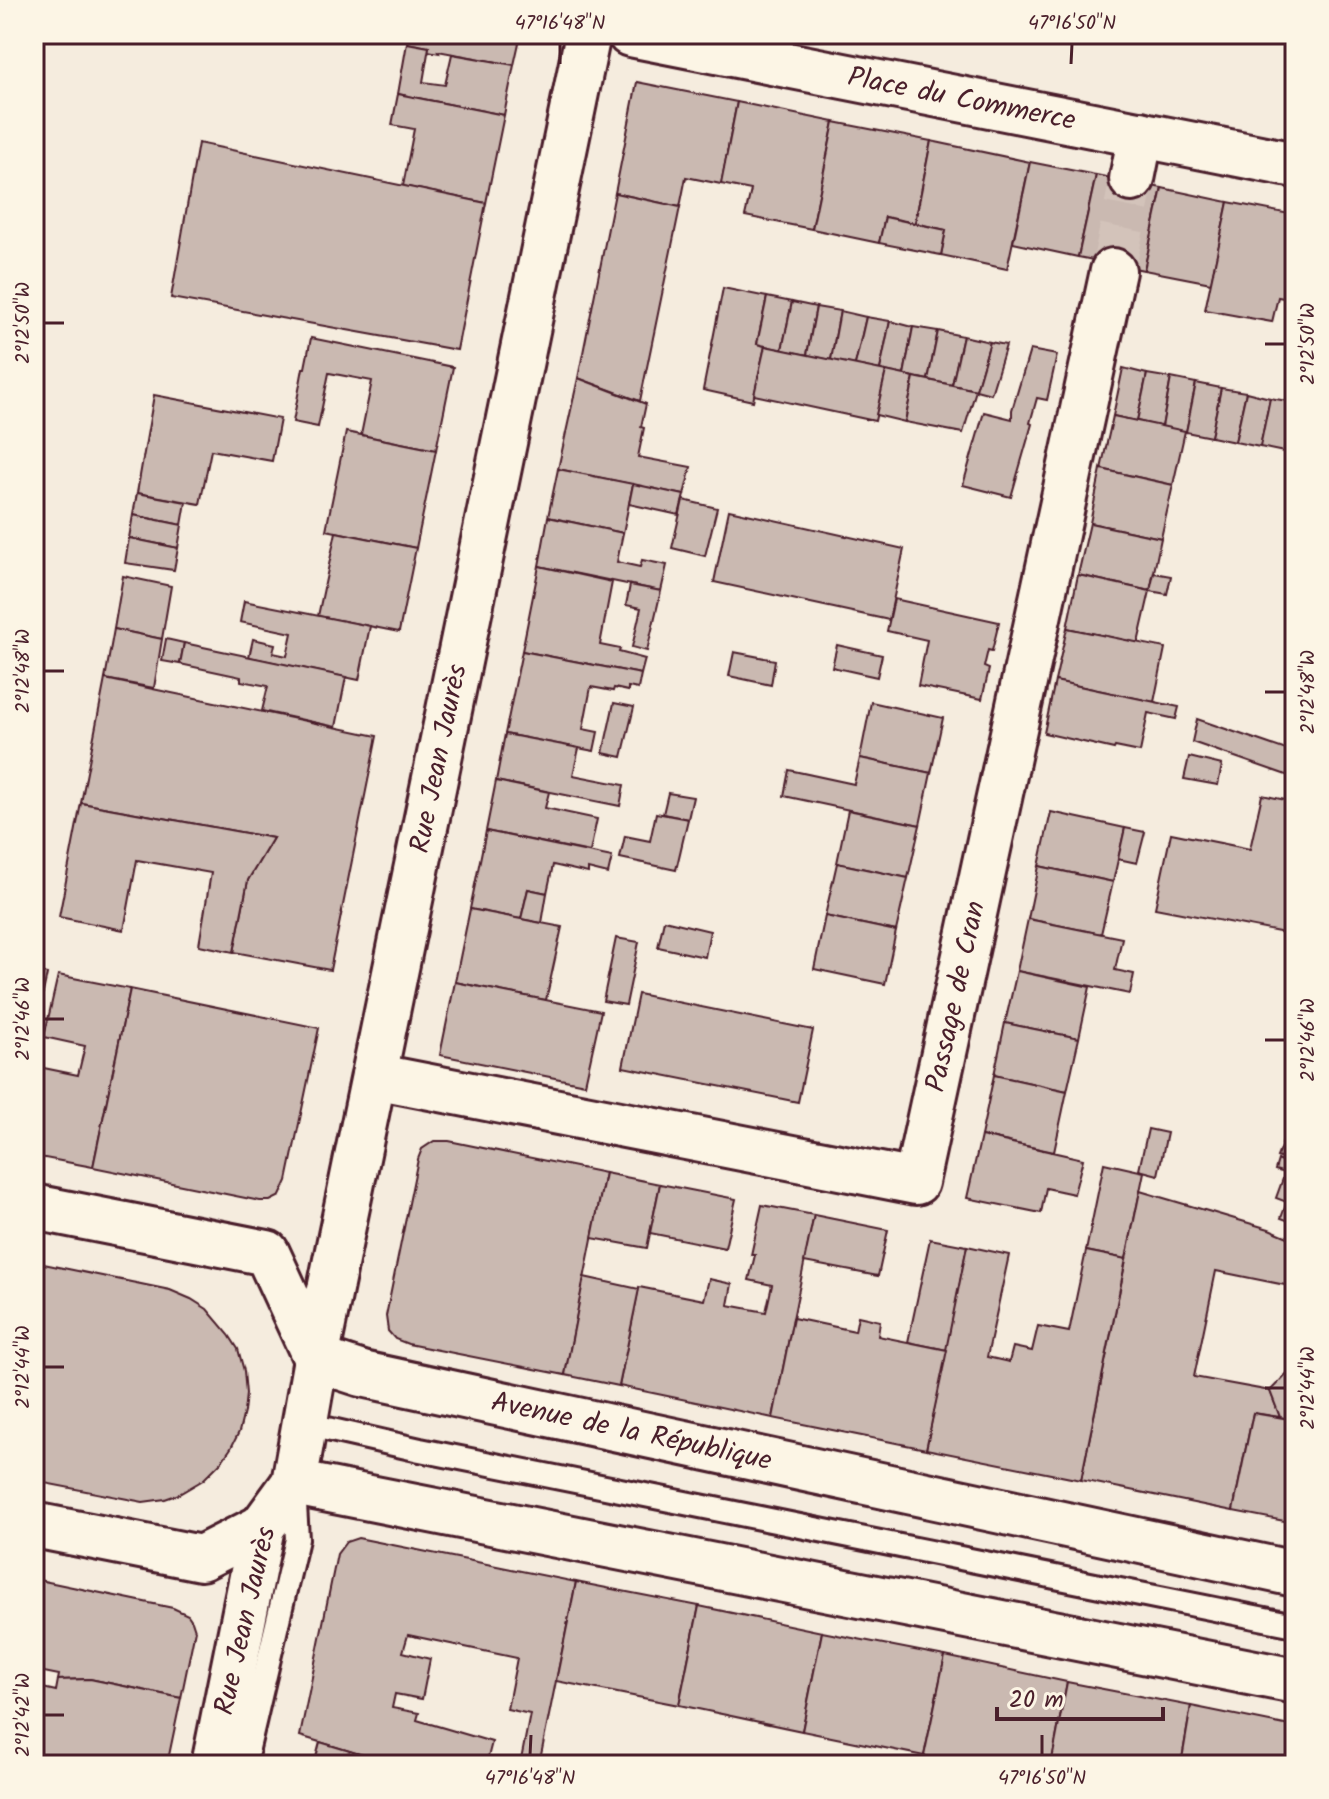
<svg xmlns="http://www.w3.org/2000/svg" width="1329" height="1799" font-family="Kalam,sans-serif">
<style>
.building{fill:#cab9b1;stroke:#4a1f2b;stroke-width:2}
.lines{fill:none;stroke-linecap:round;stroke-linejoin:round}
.street-tunnel{stroke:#d3c3ba;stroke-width:44;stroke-dasharray:44 22;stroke-linecap:butt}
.lane-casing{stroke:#4a1f2b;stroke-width:28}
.street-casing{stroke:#4a1f2b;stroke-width:50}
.secondary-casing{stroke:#4a1f2b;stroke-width:50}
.lane{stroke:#fcf5e5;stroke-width:22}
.street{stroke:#fcf5e5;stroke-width:44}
.secondary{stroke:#fcf5e5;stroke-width:44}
.ticks{fill:none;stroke:#4a1f2b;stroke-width:3}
.labels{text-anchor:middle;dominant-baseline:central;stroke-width:6;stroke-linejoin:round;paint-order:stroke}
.street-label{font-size:28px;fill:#4a1f2b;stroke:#fcf5e5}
.neatline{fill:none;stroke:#4a1f2b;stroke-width:3}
.ticks-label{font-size:20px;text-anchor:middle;fill:#4a1f2b}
</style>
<rect width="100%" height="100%" fill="#f5ecde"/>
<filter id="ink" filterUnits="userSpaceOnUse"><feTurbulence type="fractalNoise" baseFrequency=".0125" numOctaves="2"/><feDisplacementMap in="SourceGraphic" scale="16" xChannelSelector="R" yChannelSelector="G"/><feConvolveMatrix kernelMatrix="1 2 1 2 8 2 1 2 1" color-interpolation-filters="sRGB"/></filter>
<g filter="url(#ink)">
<g class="building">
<polygon points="408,34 521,34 514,65 438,51 439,53 428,51 429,47 407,43"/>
<polygon points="407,43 429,47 423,82 445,85 452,54 514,65 504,115 398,94"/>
<polygon points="637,82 737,102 721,184 686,177 680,207 615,193"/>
<polygon points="398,94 504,115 486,203 403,186 414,129 392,125"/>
<polygon points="737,102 834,122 812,229 745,216 751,190 721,184"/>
<polygon points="834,122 931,141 915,223 885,217 879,243 812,229"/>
<polygon points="931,141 1030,162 1007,269 941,255 946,230 915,223"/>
<polygon points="198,143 486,203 457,350 171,298"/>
<polygon points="1030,162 1096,175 1078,257 1013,243"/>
<polygon points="1096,175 1162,188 1144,270 1078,257"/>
<polygon points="1162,188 1228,202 1211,283 1144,270"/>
<polygon points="615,193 680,207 640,401 578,378"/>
<polygon points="1228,202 1295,215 1295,300 1278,297 1272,322 1205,310"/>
<polygon points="885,217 946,230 941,255 879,243"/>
<polygon points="723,288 767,297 757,344 765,346 753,401 703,390"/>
<polygon points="767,297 792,302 782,350 757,344"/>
<polygon points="792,302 816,307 807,355 782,350"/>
<polygon points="816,307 840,311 831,360 807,355"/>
<polygon points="840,311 866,317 855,365 831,360"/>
<polygon points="866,317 890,321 880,370 855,365"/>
<polygon points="890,321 913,327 904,375 880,370"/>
<polygon points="913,327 938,331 928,380 904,375"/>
<polygon points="938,331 963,336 952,385 928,380"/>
<polygon points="963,336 990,342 976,390 952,385"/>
<polygon points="311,338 453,367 436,450 361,435 372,381 329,373 318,427 293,422 303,368 305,368"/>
<polygon points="990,342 1006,345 991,394 976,390"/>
<polygon points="765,346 886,371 875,421 754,395"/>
<polygon points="1030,350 1057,355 1047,400 1037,398 1030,423 1032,424 1011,497 963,485 984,412 1012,419 1012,410"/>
<polygon points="1123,368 1147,374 1137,421 1113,416"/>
<polygon points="886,371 914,377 905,422 876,415"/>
<polygon points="1147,374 1171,378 1162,427 1137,421"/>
<polygon points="914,377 976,390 963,433 905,422"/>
<polygon points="578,378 646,404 641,427 644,428 638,457 691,467 684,495 558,469"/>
<polygon points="1171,378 1196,383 1186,432 1162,427"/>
<polygon points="1196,383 1221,388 1211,437 1186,432"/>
<polygon points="1221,388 1246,392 1235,442 1211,437"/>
<polygon points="1246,392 1270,398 1260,447 1235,442"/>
<polygon points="154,395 280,419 272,461 211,450 200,504 137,493"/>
<polygon points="1270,398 1293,402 1284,452 1260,447"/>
<polygon points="1293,402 1295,402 1295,454 1284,452"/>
<polygon points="1113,416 1185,431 1173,485 1101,469"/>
<polygon points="346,432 436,450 416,548 326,530"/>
<polygon points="558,469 633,484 623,533 548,517"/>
<polygon points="1101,469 1173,485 1161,538 1090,523"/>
<polygon points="633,484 684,495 679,515 629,504"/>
<polygon points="137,493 186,502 182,525 133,515"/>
<polygon points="683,500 717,508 705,556 672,548"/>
<polygon points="729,510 904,549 889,620 714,582"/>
<polygon points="133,515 182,525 178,548 129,538"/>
<polygon points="548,517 623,533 617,562 640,567 642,560 667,565 661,591 539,566"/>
<polygon points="1090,523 1161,538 1150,591 1078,575"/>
<polygon points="336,532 416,548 399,632 318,616"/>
<polygon points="129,538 178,548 174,570 125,563"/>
<polygon points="539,566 612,582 600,645 620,649 619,652 645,659 641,674 522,651"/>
<polygon points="1154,573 1171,576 1167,594 1150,591"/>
<polygon points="1078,575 1150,591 1138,643 1067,628"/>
<polygon points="123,576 171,586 162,639 114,629"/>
<polygon points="630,585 661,591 647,651 632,647 641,608 626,605"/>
<polygon points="894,599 999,622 992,651 988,650 984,667 989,669 982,699 918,686 927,640 887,631"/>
<polygon points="244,601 370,626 359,680 249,657 253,639 275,644 273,653 287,656 292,633 240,622"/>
<polygon points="1067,628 1165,648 1154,702 1055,681"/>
<polygon points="114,629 162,639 154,688 105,679"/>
<polygon points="166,639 184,643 180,664 162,661"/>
<polygon points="184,643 346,677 336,727 262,711 268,686 241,681 241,677 180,664"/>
<polygon points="837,645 882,655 877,677 832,667"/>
<polygon points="522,651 641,674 638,689 628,687 628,691 614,688 613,691 591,687 583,729 598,732 594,751 505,734"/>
<polygon points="734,652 775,660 771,685 729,676"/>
<polygon points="105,679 377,736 330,970 234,952 248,880 273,838 81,803"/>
<polygon points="1055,681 1179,707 1176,719 1148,713 1140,752 1115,747 1114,749 1044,733"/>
<polygon points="871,702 943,718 931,773 860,758"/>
<polygon points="614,703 634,707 622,757 603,753"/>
<polygon points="1197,719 1295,753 1295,778 1192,742"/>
<polygon points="505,734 579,748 573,775 624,785 620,806 496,781"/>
<polygon points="1189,757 1222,765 1218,785 1184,779"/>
<polygon points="860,758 931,773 920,825 784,796 789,770 854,784"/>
<polygon points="496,781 549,792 545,808 597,819 590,852 486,831"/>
<polygon points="668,793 693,797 688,819 663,814"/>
<polygon points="1262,795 1295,802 1295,935 1155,908 1171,833 1250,849"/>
<polygon points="81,803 273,838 248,880 234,952 199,945 211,873 137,860 124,930 59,917"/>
<polygon points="848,810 920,825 908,878 837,863"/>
<polygon points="1051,812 1125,828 1113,882 1039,866"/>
<polygon points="656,813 688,819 676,870 620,858 625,836 650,841"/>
<polygon points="1125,828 1145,832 1137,863 1118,859"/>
<polygon points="486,831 612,857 608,874 588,869 588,873 553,865 547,893 528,889 521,919 470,909"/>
<polygon points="837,863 908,878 896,931 825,916"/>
<polygon points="1039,866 1113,882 1101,934 1028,919"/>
<polygon points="528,889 547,893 542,923 521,919"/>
<polygon points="470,909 562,927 546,1000 455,982"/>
<polygon points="825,916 896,931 885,984 814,969"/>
<polygon points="1028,919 1122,938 1115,970 1134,974 1130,994 1017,971"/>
<polygon points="664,920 710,931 705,957 658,947"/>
<polygon points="616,938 639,942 626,1005 603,1001"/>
<polygon points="34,971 47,974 34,1035"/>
<polygon points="1017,971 1090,987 1079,1038 1005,1023"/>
<polygon points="58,975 130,989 93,1167 34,1156 34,1066 78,1075 85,1046 44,1037"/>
<polygon points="455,982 601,1011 585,1084 440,1055"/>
<polygon points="130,989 319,1028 287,1181 280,1196 270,1201 260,1201 93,1167"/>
<polygon points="638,994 813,1030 798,1102 623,1067"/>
<polygon points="1005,1023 1079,1038 1067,1091 994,1075"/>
<polygon points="994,1075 1067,1091 1054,1152 981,1136"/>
<polygon points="1148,1129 1167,1133 1158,1175 1139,1170"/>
<polygon points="1288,1129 1295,1131 1295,1148 1290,1161 1277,1157"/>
<polygon points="981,1136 1083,1159 1074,1194 1046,1188 1041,1213 967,1198"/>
<polygon points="434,1141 449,1141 605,1173 565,1375 408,1344 395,1339 388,1331 386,1316 418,1159 422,1149"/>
<polygon points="1295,1148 1295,1223 1281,1218 1287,1202 1276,1198 1285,1173 1275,1170 1278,1160 1288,1165"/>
<polygon points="1104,1163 1144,1172 1126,1259 1086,1251"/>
<polygon points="605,1173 660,1184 647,1248 592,1238"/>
<polygon points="660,1184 736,1199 725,1248 650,1233"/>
<polygon points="1140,1191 1269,1229 1295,1240 1295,1287 1216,1271 1194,1377 1270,1391 1280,1417 1253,1413 1233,1511 1081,1480"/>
<polygon points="762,1205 814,1215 773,1418 619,1386 639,1287 704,1300 709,1279 732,1284 728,1305 766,1312 772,1285 749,1280 755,1255 751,1255"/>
<polygon points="814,1215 888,1230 878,1276 804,1262"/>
<polygon points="930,1239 967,1246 947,1350 908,1342"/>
<polygon points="967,1246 1009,1255 987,1357 1009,1362 1013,1347 1032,1351 1038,1326 1069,1332 1086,1251 1126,1259 1081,1480 926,1449"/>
<polygon points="34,1262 170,1290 191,1299 207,1309 229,1335 238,1349 244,1371 246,1394 244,1412 239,1432 231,1448 222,1461 203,1480 179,1494 165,1499 143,1502 34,1481"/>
<polygon points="584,1277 639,1289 619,1386 565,1375"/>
<polygon points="858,1316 880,1321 878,1336 947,1350 926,1449 773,1418 793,1318 855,1331"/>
<polygon points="1293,1367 1295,1367 1295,1389 1290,1394 1295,1402 1295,1420 1280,1417 1270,1391"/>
<polygon points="1253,1413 1295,1420 1295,1523 1233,1511"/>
<polygon points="358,1538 576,1582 539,1765 520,1765 530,1714 507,1709 517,1658 408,1635 403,1652 430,1659 422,1699 395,1694 392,1708 419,1713 417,1720 492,1742 486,1765 395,1765 300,1736 337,1554 346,1542"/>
<polygon points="34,1579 173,1608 188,1615 192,1621 195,1630 181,1698 90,1679 58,1680 59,1675 34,1670"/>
<polygon points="576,1582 699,1606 679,1705 556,1681"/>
<polygon points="699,1606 822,1632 802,1731 679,1705"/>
<polygon points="822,1632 945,1656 924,1756 802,1731"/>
<polygon points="945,1656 1067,1682 1051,1765 968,1765 924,1756"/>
<polygon points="90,1679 181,1698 167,1765 34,1765 34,1686 56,1691 58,1680"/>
<polygon points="1067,1682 1191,1706 1181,1765 1051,1765"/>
<polygon points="1191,1706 1295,1727 1295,1765 1181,1765"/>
<polygon points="320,1742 393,1764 393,1765 314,1765"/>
</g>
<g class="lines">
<polyline class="street-tunnel" points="1113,271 1132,179"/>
<defs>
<g id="lane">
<polyline points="305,1424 420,1450 1295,1625"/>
<polyline points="244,1765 297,1539 294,1488"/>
</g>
<g id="street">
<path id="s1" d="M630 34 1295 165"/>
<polyline points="1132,179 1141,134"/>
<path id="s2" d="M374 1076 916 1182 1113 271"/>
<polyline points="34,1207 267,1253 316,1359"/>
<polyline points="34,1525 201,1558 262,1527"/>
</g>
<g id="secondary">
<path id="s3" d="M316 1359 362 1374 1295 1574"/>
<polyline points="294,1483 1295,1681"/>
<path id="s4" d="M214 1765 262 1527 294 1483 316 1359 335 1265 588 34"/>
</g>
</defs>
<use href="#lane" class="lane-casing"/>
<use href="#street" class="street-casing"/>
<use href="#secondary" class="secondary-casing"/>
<use href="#lane" class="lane"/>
<use href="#street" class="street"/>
<use href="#secondary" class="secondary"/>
</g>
</g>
<path class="ticks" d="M560 64V44M1071 64 1072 44M44 323H64M1265 344H1285M44 671H64M1265 692H1285M44 1019H64M1265 1040H1285M44 1367H64M1265 1388H1285M44 1715H64M530 1755 531 1735M1042 1755V1735"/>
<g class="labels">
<g class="street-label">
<text stroke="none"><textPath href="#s1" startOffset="338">Place du Commerce</textPath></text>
<text stroke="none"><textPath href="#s4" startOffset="1036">Rue Jean Jaurès</textPath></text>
<text stroke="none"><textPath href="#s2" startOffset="742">Passage de Cran</textPath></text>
<text stroke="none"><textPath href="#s3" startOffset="324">Avenue de la République</textPath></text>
<text transform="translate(246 1621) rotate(-77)">Rue Jean Jaurès</text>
</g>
</g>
<rect width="1329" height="1799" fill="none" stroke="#fcf5e5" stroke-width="88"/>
<path d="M997 1707v12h166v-12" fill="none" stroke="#4a1f2b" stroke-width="4"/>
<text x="1009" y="1707" font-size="24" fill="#4a1f2b" stroke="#fcf5e5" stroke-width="6" paint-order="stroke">20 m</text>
<rect x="44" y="44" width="1241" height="1711" class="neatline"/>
<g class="ticks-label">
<text x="560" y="29">47°16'48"N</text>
<text x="1072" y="29">47°16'50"N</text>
<text transform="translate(22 323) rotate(-90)" y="7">2°12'50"W</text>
<text transform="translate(1307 344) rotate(-90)" y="7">2°12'50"W</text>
<text transform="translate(22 671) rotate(-90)" y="7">2°12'48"W</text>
<text transform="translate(1307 692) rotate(-90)" y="7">2°12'48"W</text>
<text transform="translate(22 1019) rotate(-90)" y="7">2°12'46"W</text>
<text transform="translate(1307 1040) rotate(-90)" y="7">2°12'46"W</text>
<text transform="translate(22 1367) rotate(-90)" y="7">2°12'44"W</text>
<text transform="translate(1307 1388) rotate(-90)" y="7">2°12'44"W</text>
<text transform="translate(22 1715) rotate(-90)" y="7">2°12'42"W</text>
<text x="530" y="1784">47°16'48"N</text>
<text x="1042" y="1784">47°16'50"N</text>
</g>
</svg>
